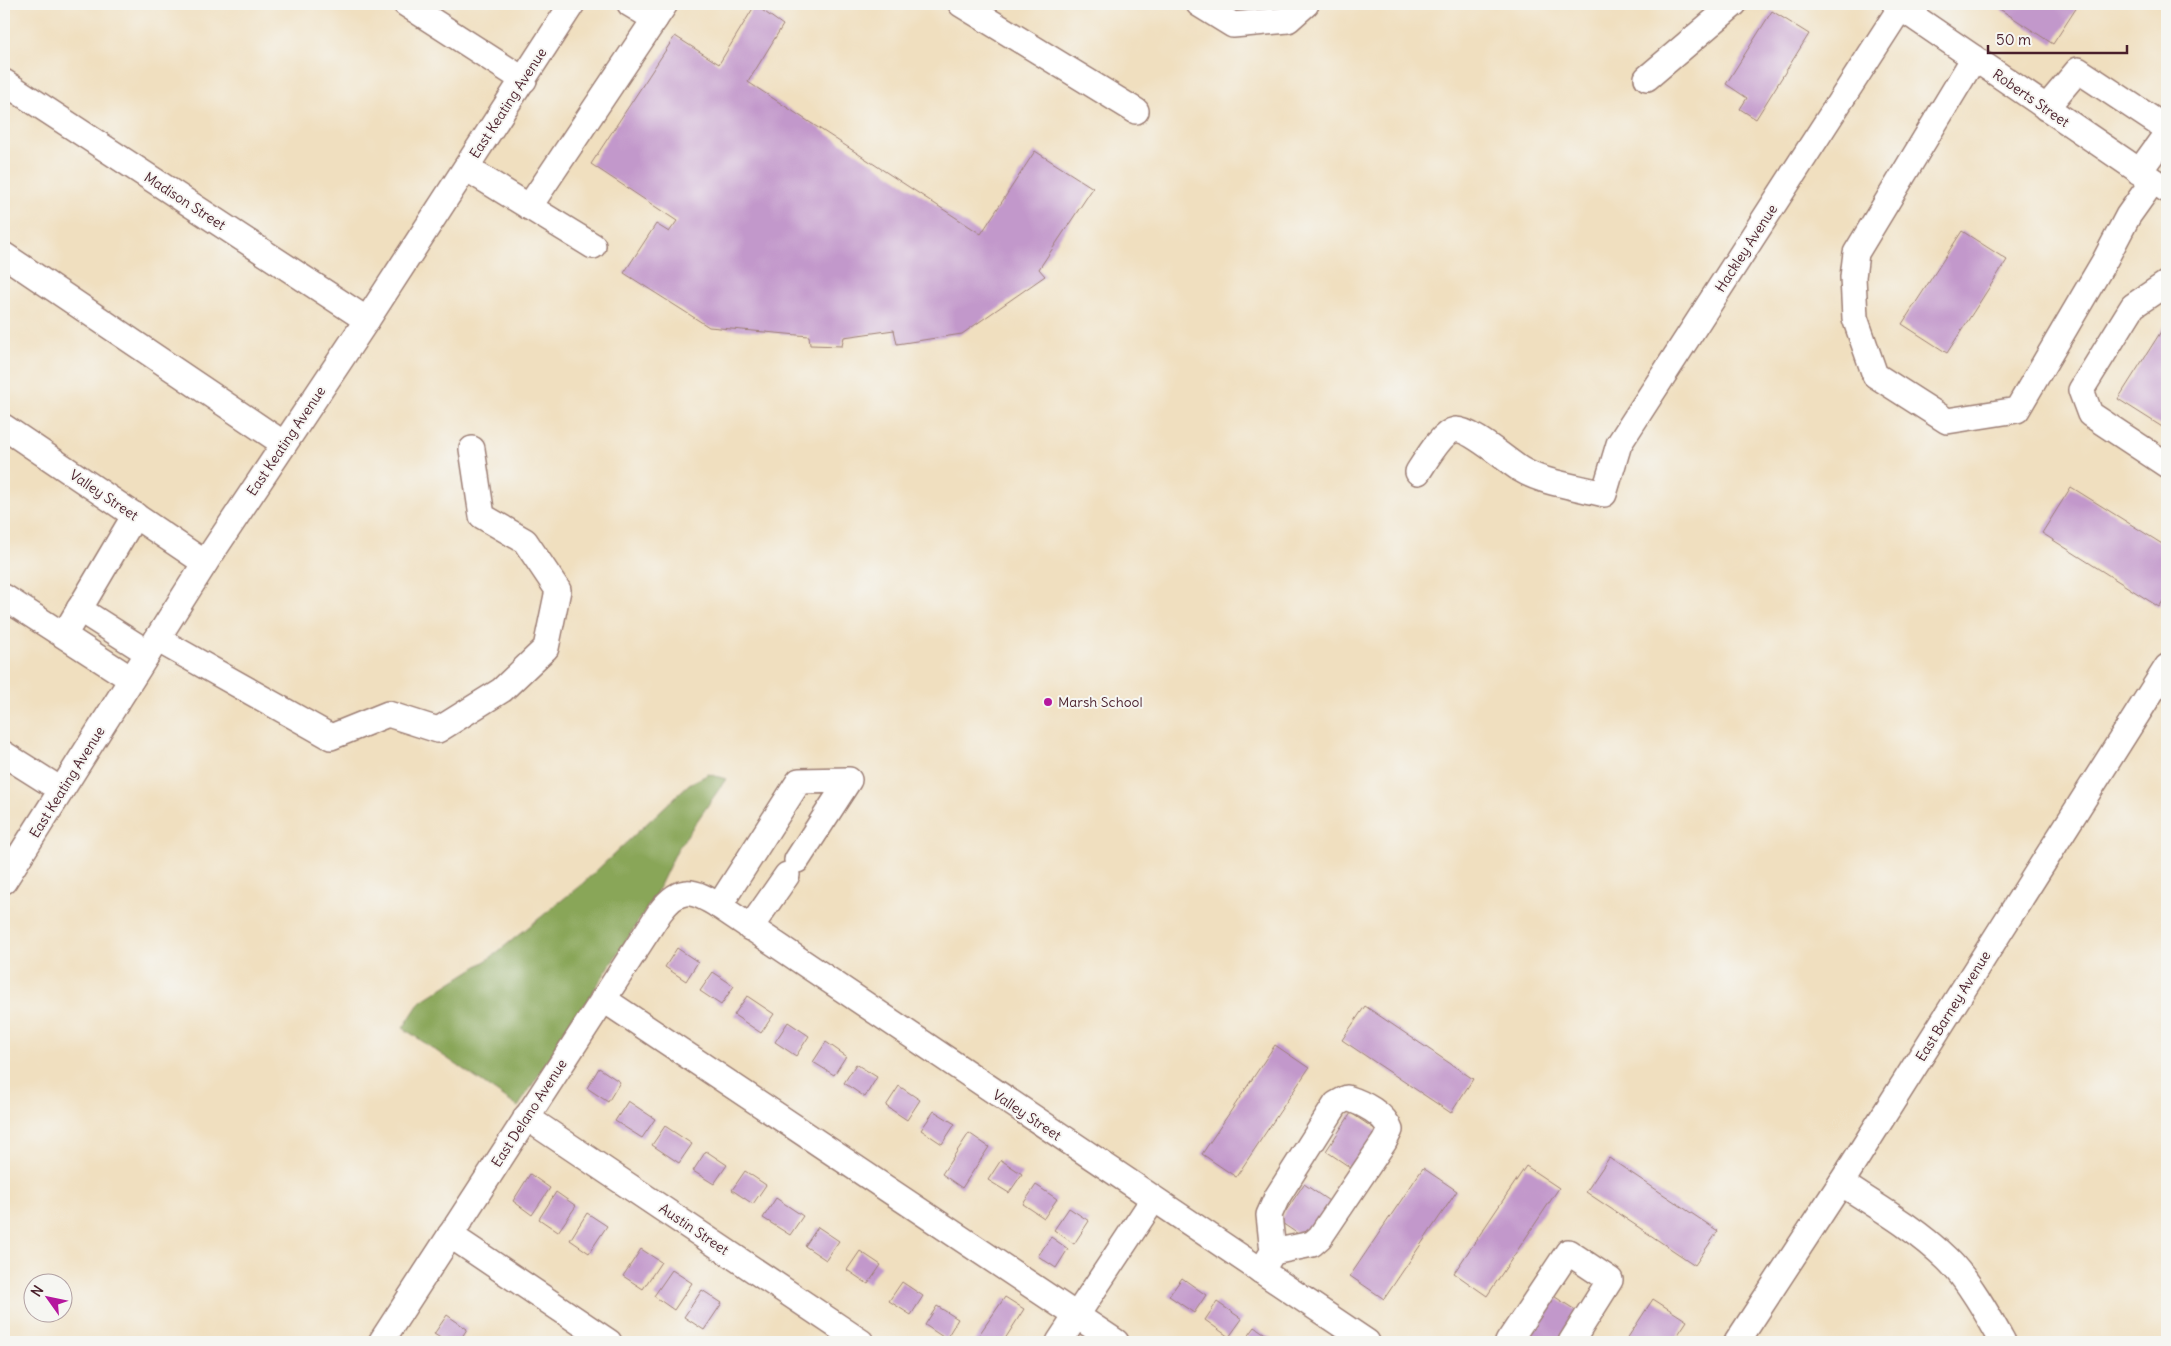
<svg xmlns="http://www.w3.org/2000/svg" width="2171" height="1346" font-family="Delius,sans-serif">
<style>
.forest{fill:#89a659;stroke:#6a6242}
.building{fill:#c298cb}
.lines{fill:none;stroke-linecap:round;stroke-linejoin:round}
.minor-casing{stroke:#9d7f75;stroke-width:28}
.minor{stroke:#fff;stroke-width:25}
.poi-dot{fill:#b5179e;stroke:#f6f6f2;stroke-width:2}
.labels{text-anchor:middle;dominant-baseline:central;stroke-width:4;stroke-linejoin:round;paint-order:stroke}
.street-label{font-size:14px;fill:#4a1f2b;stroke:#f6f6f2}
.poi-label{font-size:14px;fill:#4a1f2b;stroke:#f6f6f2;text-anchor:start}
</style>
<rect width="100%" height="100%" fill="#f6f6f2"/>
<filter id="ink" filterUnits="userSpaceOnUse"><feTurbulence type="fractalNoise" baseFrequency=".02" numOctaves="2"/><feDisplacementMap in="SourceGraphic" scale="10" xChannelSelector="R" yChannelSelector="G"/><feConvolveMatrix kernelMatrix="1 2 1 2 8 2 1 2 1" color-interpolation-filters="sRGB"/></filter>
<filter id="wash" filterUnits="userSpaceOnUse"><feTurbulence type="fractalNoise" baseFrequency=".0096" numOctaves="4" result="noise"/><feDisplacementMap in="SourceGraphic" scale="20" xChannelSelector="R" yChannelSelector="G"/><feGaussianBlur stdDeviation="1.12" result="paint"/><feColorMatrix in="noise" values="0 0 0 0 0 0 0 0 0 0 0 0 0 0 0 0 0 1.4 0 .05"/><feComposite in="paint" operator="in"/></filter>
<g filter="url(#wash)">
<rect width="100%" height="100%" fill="#f0dfbf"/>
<polygon class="forest" points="709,774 726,779 677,850 655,896 518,1107 403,1028 420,1002 490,958 582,884 689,784"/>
<g id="blocks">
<g class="building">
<polygon points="1992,4 2079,4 2053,44"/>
<polygon points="755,5 783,25 748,82 981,234 1035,151 1093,188 1039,269 1045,276 962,334 897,344 894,330 844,337 842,346 810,345 809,336 709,327 624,273 656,224 669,232 677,221 591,164 675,36 719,64"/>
<polygon points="1772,11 1809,34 1756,119 1740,109 1747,98 1726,84"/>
<polygon points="1962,231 2007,260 1947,353 1902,324"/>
<polygon points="2167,322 2167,430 2118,399"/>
<polygon points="2071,487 2167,547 2167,595 2159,607 2042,533"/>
<polygon points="677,948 698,962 686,981 665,967"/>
<polygon points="713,972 734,986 721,1005 700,991"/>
<polygon points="747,996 774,1014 761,1033 734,1015"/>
<polygon points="1365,1006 1473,1079 1451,1113 1342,1040"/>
<polygon points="788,1022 809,1036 796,1056 775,1042"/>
<polygon points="826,1042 846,1056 834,1075 813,1062"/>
<polygon points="1275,1045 1309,1068 1236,1177 1202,1154"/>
<polygon points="856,1064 877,1077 865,1097 844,1083"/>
<polygon points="599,1068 620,1082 608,1102 587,1088"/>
<polygon points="899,1086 920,1100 907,1120 886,1106"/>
<polygon points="628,1101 655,1119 642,1138 615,1121"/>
<polygon points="934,1111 955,1124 942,1144 921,1130"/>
<polygon points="1351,1113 1379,1132 1354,1170 1326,1151"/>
<polygon points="665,1126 692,1144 679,1163 652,1145"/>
<polygon points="969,1133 989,1147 962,1188 942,1174"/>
<polygon points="706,1151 727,1165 714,1184 693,1171"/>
<polygon points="1609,1158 1718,1231 1695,1265 1586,1192"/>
<polygon points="1001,1160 1022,1174 1009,1193 988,1180"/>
<polygon points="1526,1166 1559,1188 1487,1296 1454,1273"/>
<polygon points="1423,1168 1457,1191 1384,1299 1350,1276"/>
<polygon points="745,1171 766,1185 753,1204 732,1190"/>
<polygon points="530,1174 550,1188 532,1215 513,1201"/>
<polygon points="1304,1184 1332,1203 1307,1240 1279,1221"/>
<polygon points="1036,1185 1057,1199 1044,1218 1023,1204"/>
<polygon points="556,1192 576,1206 558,1232 539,1219"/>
<polygon points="776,1198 803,1216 790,1235 763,1218"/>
<polygon points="1069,1208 1089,1221 1074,1244 1054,1230"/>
<polygon points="587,1213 607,1226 589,1253 570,1240"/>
<polygon points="818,1227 839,1241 826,1260 805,1246"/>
<polygon points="1051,1237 1068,1249 1056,1268 1038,1256"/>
<polygon points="641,1249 661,1262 643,1289 623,1276"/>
<polygon points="860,1251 881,1265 868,1284 847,1270"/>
<polygon points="672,1270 692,1283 674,1310 654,1296"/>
<polygon points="1182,1278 1206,1295 1194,1313 1169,1296"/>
<polygon points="902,1282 923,1296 911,1315 889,1301"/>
<polygon points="702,1290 722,1303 704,1330 684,1317"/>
<polygon points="1552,1295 1580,1313 1560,1342 1520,1342"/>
<polygon points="1005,1297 1024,1309 1003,1342 974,1342"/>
<polygon points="1653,1299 1687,1321 1673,1342 1625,1342"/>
<polygon points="1217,1302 1242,1319 1229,1337 1205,1320"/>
<polygon points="937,1306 958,1319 946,1339 925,1325"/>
<polygon points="447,1315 467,1329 459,1342 447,1342 434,1334"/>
<polygon points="1255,1327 1277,1342 1244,1342"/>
</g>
</g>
</g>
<g filter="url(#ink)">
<use href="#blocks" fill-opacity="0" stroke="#9d7f75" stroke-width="1"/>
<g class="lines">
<defs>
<g id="minor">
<polyline points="406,4 524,80"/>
<polyline points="630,4 655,19"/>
<polyline points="961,4 1136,111"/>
<polyline points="1199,4 1233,25 1288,20 1306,4"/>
<polyline points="1895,4 2167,190"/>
<polyline points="1974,58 1856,253 1853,277 1855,318 1875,375 1947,421 2017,410 2105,260 2128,216 2153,181"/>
<polyline points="1647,78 1734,4"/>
<polyline points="4,82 367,320"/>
<polyline points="2046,108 2078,70 2167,129"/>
<polyline points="466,168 593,246"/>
<polyline points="2139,172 2167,133"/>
<polyline points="529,207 665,4"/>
<polyline points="4,255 284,444"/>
<polyline points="2167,283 2133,306 2081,390 2090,414 2167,465"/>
<polyline points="4,427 205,563"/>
<path d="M1418 472C1426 460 1442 432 1455 430 1469 428 1506 460 1520 469 1542 483 1578 487 1604 494L1619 444 1901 7"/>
<polyline points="4,597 131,679"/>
<polyline points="79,609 148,653"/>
<polyline points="64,635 135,515"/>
<polyline points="157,639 331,737 388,714 438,730 502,690 546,648 558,590 525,541 482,516 472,449"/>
<polyline points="4,754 61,790"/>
<polyline points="4,881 205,563 367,320 572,4"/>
<polyline points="719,906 799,781 849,780 797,860"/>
<polyline points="750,928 787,875"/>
<polyline points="603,999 1116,1342"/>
<polyline points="526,1117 861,1342"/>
<path d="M1841 1183C1878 1207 1916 1229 1947 1259 1968 1279 1989 1317 2003 1342"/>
<polyline points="450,1235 609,1342"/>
<path d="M1261 1271 1273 1252 1269 1215 1277 1197 1336 1104 1347 1098C1363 1103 1385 1114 1390 1130L1384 1142 1320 1237 1312 1244 1273 1252"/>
<path d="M381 1342 660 912C680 885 693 890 719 906L1367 1342"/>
<polyline points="1059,1342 1153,1200"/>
<polyline points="1508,1342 1568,1252 1610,1280 1571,1342"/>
<polyline points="1737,1342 1841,1183 2167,667"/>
</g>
</defs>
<use href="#minor" class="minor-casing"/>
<use href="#minor" class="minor"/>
</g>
</g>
<circle class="poi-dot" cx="1048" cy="702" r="5"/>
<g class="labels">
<g class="street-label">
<text transform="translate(2031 98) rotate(35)">Roberts Street</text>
<text transform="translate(508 103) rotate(-57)">East Keating Avenue</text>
<text transform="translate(185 201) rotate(33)">Madison Street</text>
<text transform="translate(1746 248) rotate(-57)">Hackley Avenue</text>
<text transform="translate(286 441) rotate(-56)">East Keating Avenue</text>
<text transform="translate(104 495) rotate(34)">Valley Street</text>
<text transform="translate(67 782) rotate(-58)">East Keating Avenue</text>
<text transform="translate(1953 1006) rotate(-58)">East Barney Avenue</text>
<text transform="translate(529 1113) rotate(-57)">East Delano Avenue</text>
<text transform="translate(1027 1115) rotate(34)">Valley Street</text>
<text transform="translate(694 1229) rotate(34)">Austin Street</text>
</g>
<g class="poi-label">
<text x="1058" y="702">Marsh School</text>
</g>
</g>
<rect width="2171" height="1346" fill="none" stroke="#f6f6f2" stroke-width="20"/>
<g transform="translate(48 1298) rotate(303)"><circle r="24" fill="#f6f6f2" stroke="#b1a0a2"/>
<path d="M0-4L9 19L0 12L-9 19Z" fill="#b5179e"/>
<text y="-8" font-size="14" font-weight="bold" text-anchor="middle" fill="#4a1f2b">N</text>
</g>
<path d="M1988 45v8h139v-8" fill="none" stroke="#4a1f2b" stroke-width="2.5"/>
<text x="1996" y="45" font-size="15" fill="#4a1f2b" stroke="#f6f6f2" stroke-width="4" paint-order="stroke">50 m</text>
</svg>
